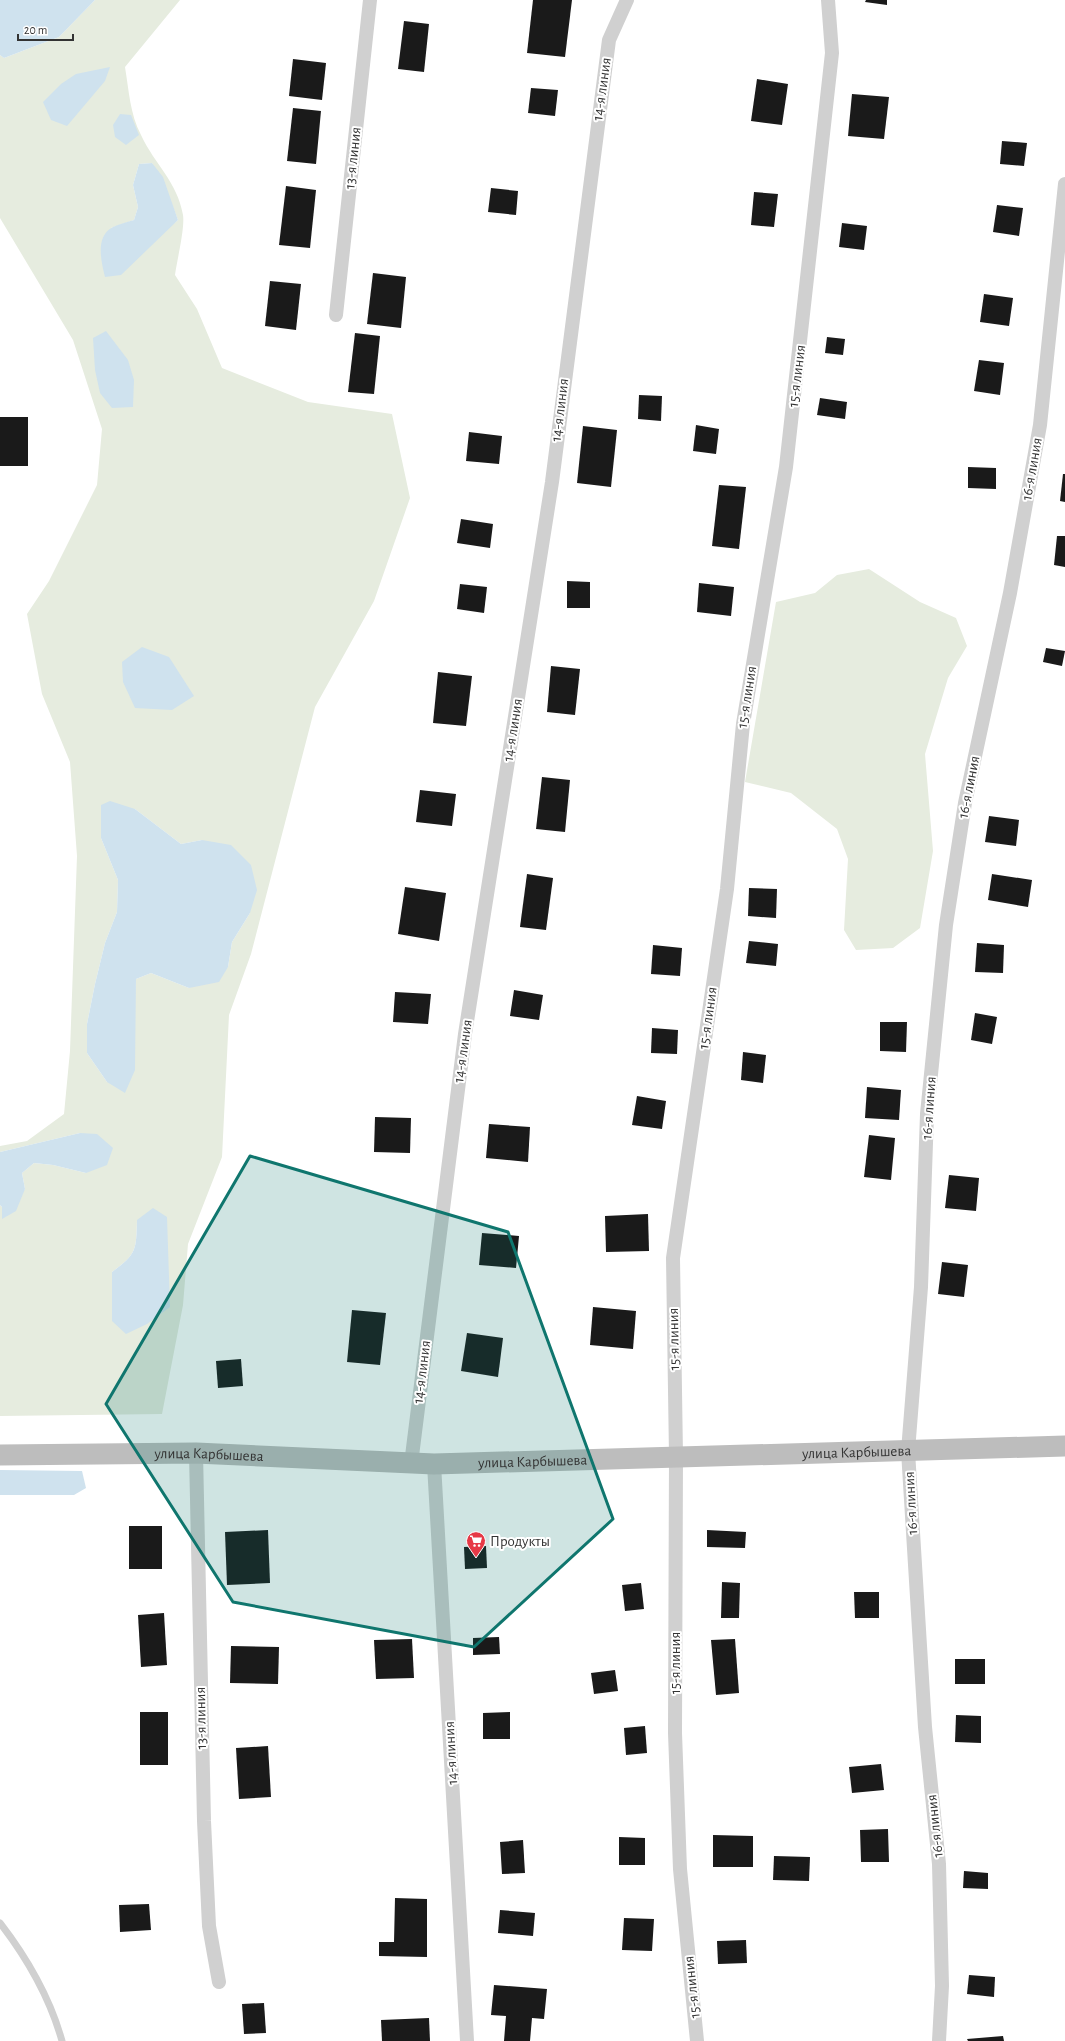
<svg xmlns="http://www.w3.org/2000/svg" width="1065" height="2041" font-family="'Alegreya Sans',sans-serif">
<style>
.green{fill:#e6ecdf;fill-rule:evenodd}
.water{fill:#cfe2ee}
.building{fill:#1a1a1a}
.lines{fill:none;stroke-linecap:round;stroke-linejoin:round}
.lane{stroke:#d0d0d0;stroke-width:7}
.street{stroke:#d0d0d0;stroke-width:14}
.secondary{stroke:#bdbdbd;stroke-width:21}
.marked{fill:#0f766e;fill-opacity:0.2;stroke:#0f766e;stroke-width:3;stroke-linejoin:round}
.labels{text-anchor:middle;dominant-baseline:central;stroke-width:4;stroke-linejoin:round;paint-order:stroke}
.street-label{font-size:15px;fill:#333;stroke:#fff}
.poi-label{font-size:15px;fill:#333;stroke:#fff;text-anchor:start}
</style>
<rect width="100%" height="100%" fill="#fff"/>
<g class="green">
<path d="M95 0H180L125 67C129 91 130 114 141 135 155 165 177 181 183 215 185 228 177 260 175 275L197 309 222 368 308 402 392 414 410 498 374 601 315 707 251 954 229 1015 222 1157 188 1244 183 1305 162 1414 0 1416V1205L2 1207V1218L25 1189 22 1173 34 1163 53 1165 86 1173 80 1133 0 1152V1146L27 1141 64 1114 70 1051 77 856 70 762 42 694 27 614 49 581 97 485 102 429 73 340 0 218V55L4 58 59 37ZM152 163 169 197 178 220 159 236 111 228 134 220 138 207 133 185 139 164ZM135 809 181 844 202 840 250 913 232 942 228 967 189 988 151 973 136 979 134 1005 107 1082 87 1053V1024L95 984 105 943 117 912 118 880 101 838ZM137 1220 147 1324 112 1272C137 1254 136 1250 137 1220Z"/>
<polygon points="869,569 920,602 956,618 967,646 948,678 925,754 933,851 920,928 893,948 856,950 844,930 848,859 837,829 791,793 745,782 776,602 815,593 837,575"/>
</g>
<g class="water">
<polygon points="0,0 95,0 59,37 4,58 0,55"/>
<polygon points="110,67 105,81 67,126 51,120 43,102 61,84 76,74"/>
<polygon points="120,114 131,115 139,135 126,145 115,137 113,125"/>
<path d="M152 163 163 177 178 220 121 275 105 277C101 261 95 236 113 227 119 224 127 222 134 220L138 207 133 185 139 164Z"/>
<polygon points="106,331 128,360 134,380 133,407 112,408 100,393 95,370 93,338"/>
<polygon points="142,647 169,657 194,696 172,710 135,708 123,682 122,662"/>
<polygon points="110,801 135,809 181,844 202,840 231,845 251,865 257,890 250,913 232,942 228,967 219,982 189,988 151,973 136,979 135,1070 125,1093 107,1082 87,1053 87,1024 95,984 105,943 117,912 118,880 101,838 101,805"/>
<polygon points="80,1133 97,1134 113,1148 107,1165 86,1173 53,1165 34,1163 22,1173 25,1189 16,1211 2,1219 2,1207 0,1205 0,1152"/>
<path d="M153 1208 167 1217 170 1307 147 1324 126 1334 112 1321V1272C137 1254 136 1250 137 1220Z"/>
<polygon points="0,1470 82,1471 86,1488 74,1495 0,1495"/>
</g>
<g class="building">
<polygon points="533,0 572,0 565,57 527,53"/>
<polygon points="866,0 887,0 887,5 865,2"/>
<polygon points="404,21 429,24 424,72 398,69"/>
<polygon points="293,59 326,63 322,100 289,96"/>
<polygon points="757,79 788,84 782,125 751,121"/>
<polygon points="531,88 558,90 555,116 528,113"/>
<polygon points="852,94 889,97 884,139 848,136"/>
<polygon points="293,108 321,111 316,164 287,161"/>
<polygon points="1002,141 1027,143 1024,166 1000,164"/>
<polygon points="286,186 316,190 310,248 279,245"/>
<polygon points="491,188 518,191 516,215 488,212"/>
<polygon points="754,192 778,194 774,227 751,225"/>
<polygon points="997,205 1023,208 1019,236 993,232"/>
<polygon points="842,223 867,226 864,250 839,247"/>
<polygon points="373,273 406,277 401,328 367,324"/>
<polygon points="270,281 301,284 296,330 265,326"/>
<polygon points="984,294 1013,298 1009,326 980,322"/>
<polygon points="355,333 380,336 374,394 348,392"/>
<polygon points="827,337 845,339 843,355 825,353"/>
<polygon points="979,360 1004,363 1000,395 974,391"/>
<polygon points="639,395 662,396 661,421 638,419"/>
<polygon points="820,398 847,402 845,419 817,415"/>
<rect x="0" y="417" width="28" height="49"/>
<polygon points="696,425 719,429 716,454 693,451"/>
<polygon points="583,426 617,430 611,487 577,483"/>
<polygon points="469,432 502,436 499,464 466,461"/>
<polygon points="968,467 996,468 996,489 968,488"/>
<polygon points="1063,474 1065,474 1065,502 1060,501"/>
<polygon points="719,485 746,487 739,549 712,546"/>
<polygon points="461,519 493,524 490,548 457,543"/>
<polygon points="1057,536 1065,536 1065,567 1054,565"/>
<polygon points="567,581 590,582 590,608 567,608"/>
<polygon points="699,583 734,587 731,616 697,612"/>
<polygon points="460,584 487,587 484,613 457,609"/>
<polygon points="1046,648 1065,651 1062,666 1043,662"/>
<polygon points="551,666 580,669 575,715 547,712"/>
<polygon points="438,672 472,676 466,726 433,723"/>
<polygon points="542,777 570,780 565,832 536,829"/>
<polygon points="420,790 456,794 452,826 416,822"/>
<polygon points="989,816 1019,820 1016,846 985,842"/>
<polygon points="527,874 553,878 546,930 520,927"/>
<polygon points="992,874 1032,880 1028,907 988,900"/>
<polygon points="405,887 446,893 439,941 398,934"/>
<polygon points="749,888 777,889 776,918 748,916"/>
<polygon points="749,941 778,944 776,966 746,963"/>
<polygon points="977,943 1004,945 1003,973 975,972"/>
<polygon points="653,945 682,948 680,976 651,974"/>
<polygon points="514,990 543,995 539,1020 510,1016"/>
<polygon points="395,992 431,994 428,1024 393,1022"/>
<polygon points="975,1013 997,1017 992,1044 971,1040"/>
<polygon points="880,1022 907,1022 906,1052 880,1051"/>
<polygon points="652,1028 678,1030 677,1054 651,1053"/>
<polygon points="743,1052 766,1055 763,1083 741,1080"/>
<polygon points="867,1087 901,1090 899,1120 865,1118"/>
<polygon points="637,1096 666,1101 662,1129 632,1125"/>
<polygon points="375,1117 411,1118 410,1153 374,1152"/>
<polygon points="489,1124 530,1127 528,1162 486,1158"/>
<polygon points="869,1135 895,1138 891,1180 864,1177"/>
<polygon points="949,1175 979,1178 976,1211 945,1208"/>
<polygon points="648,1214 649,1251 606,1252 605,1216"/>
<polygon points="482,1233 519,1236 516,1268 479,1265"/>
<polygon points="942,1262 968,1265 964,1297 938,1294"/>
<polygon points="593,1307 636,1311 633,1349 590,1345"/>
<polygon points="352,1310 386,1313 380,1365 347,1362"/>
<polygon points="467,1333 503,1338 498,1377 461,1371"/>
<polygon points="241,1359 243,1386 218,1388 216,1361"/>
<rect x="129" y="1526" width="33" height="43"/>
<polygon points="268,1530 270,1583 227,1585 225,1532"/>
<polygon points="707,1530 746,1532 745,1548 707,1547"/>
<polygon points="486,1546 487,1568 465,1569 464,1547"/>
<polygon points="722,1582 740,1583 739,1618 721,1618"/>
<polygon points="641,1583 644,1609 625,1611 622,1585"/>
<polygon points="854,1592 879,1592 879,1618 855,1618"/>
<polygon points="164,1613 167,1665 141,1667 138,1615"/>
<polygon points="499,1637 500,1654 473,1655 473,1638"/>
<polygon points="412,1639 414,1678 376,1679 374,1640"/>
<polygon points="735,1639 739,1693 716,1695 711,1640"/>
<polygon points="231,1646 279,1647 278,1684 230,1683"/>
<rect x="955" y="1659" width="30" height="25"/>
<polygon points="615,1670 618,1691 594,1694 591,1673"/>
<rect x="140" y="1712" width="28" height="53"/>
<polygon points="510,1712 510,1739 483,1739 483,1713"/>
<polygon points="956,1715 981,1716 981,1743 955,1742"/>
<polygon points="645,1726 647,1753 626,1755 624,1728"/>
<polygon points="268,1746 271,1797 239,1799 236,1748"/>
<polygon points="881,1764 884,1790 852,1793 849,1767"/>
<polygon points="888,1829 889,1862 861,1862 860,1830"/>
<polygon points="713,1835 753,1836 753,1867 713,1867"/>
<polygon points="619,1837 645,1838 645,1865 619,1865"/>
<polygon points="523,1840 525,1873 502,1874 500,1842"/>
<polygon points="774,1856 810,1857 809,1881 773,1880"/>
<polygon points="964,1871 988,1873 988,1889 963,1888"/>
<polygon points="395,1898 427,1899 427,1957 379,1956 379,1942 394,1942"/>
<polygon points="149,1904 151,1930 120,1932 119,1905"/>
<polygon points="500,1910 535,1913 533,1936 498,1933"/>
<polygon points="624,1918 654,1919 652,1951 622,1950"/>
<polygon points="746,1940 747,1963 718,1964 717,1941"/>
<polygon points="969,1975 995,1977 994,1997 967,1994"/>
<polygon points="494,1985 547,1989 544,2019 532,2018 530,2041 504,2041 506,2016 491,2015"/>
<polygon points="264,2003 266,2033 244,2034 242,2004"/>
<polygon points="429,2018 430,2041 382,2041 381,2020"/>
<polygon points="1003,2036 1004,2041 968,2041 967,2039"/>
</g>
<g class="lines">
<path class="lane" d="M0 1923C27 1958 50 1998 62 2041"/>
<g class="street">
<polyline points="336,315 370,0"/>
<polyline points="196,1453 204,1821 209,1926 219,1982"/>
<polyline points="411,1464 465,1034 552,482 609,40 627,0"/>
<polyline points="434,1464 467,2041"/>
<polyline points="697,2041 680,1869 675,1733 676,1456 673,1258 727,889 743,724 786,467 832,53 828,0"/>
<polyline points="939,2041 942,1986 939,1864 925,1727 908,1451 921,1287 927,1114 946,925 965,803 1010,593 1040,425 1065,184"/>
</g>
<path class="secondary" id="s1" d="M0 1455 196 1453 434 1464 1065 1446"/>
</g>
<path class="marked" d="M250 1156 508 1232 613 1519 474 1647 233 1602 106 1404Z"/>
<defs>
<symbol id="supermarket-pin" viewBox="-11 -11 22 30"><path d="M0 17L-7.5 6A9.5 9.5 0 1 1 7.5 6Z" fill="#e63946" stroke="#fff"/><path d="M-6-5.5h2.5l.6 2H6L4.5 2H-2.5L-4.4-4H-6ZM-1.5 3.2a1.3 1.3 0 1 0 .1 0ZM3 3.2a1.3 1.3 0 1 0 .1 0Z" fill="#fff"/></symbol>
</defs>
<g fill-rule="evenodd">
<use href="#supermarket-pin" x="465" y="1530" width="22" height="30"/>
</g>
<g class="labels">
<g class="street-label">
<text transform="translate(602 89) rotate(-82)">14-я линия</text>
<text transform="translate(353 158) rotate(-84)">13-я линия</text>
<text transform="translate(797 376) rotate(-83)">15-я линия</text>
<text transform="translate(560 410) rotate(-83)">14-я линия</text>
<text transform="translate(1032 469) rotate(-80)">16-я линия</text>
<text transform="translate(747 697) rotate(-81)">15-я линия</text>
<text transform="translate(513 730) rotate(-81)">14-я линия</text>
<text transform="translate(969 787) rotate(-79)">16-я линия</text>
<text transform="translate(708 1018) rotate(-82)">15-я линия</text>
<text transform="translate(463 1051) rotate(-82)">14-я линия</text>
<text transform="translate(929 1108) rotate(-86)">16-я линия</text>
<text transform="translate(674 1339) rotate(-91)">15-я линия</text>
<text transform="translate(422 1372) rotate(-83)">14-я линия</text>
<text stroke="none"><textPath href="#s1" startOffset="857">улица Карбышева</textPath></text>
<text stroke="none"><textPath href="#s1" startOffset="209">улица Карбышева</textPath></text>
<text stroke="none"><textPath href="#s1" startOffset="533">улица Карбышева</textPath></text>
<text transform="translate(911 1503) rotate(-93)">16-я линия</text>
<text transform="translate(675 1663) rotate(-90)">15-я линия</text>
<text transform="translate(201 1718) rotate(-91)">13-я линия</text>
<text transform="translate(451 1753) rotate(-93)">14-я линия</text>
<text transform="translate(935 1826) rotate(-96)">16-я линия</text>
<text transform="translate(692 1987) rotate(-96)">15-я линия</text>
</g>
<g class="poi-label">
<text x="490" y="1541">Продукты</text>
</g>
</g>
<path d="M18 34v6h55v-6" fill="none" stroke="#333333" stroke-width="2"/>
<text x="24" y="34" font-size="12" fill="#333333" stroke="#ffffff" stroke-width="3" paint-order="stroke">20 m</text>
</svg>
